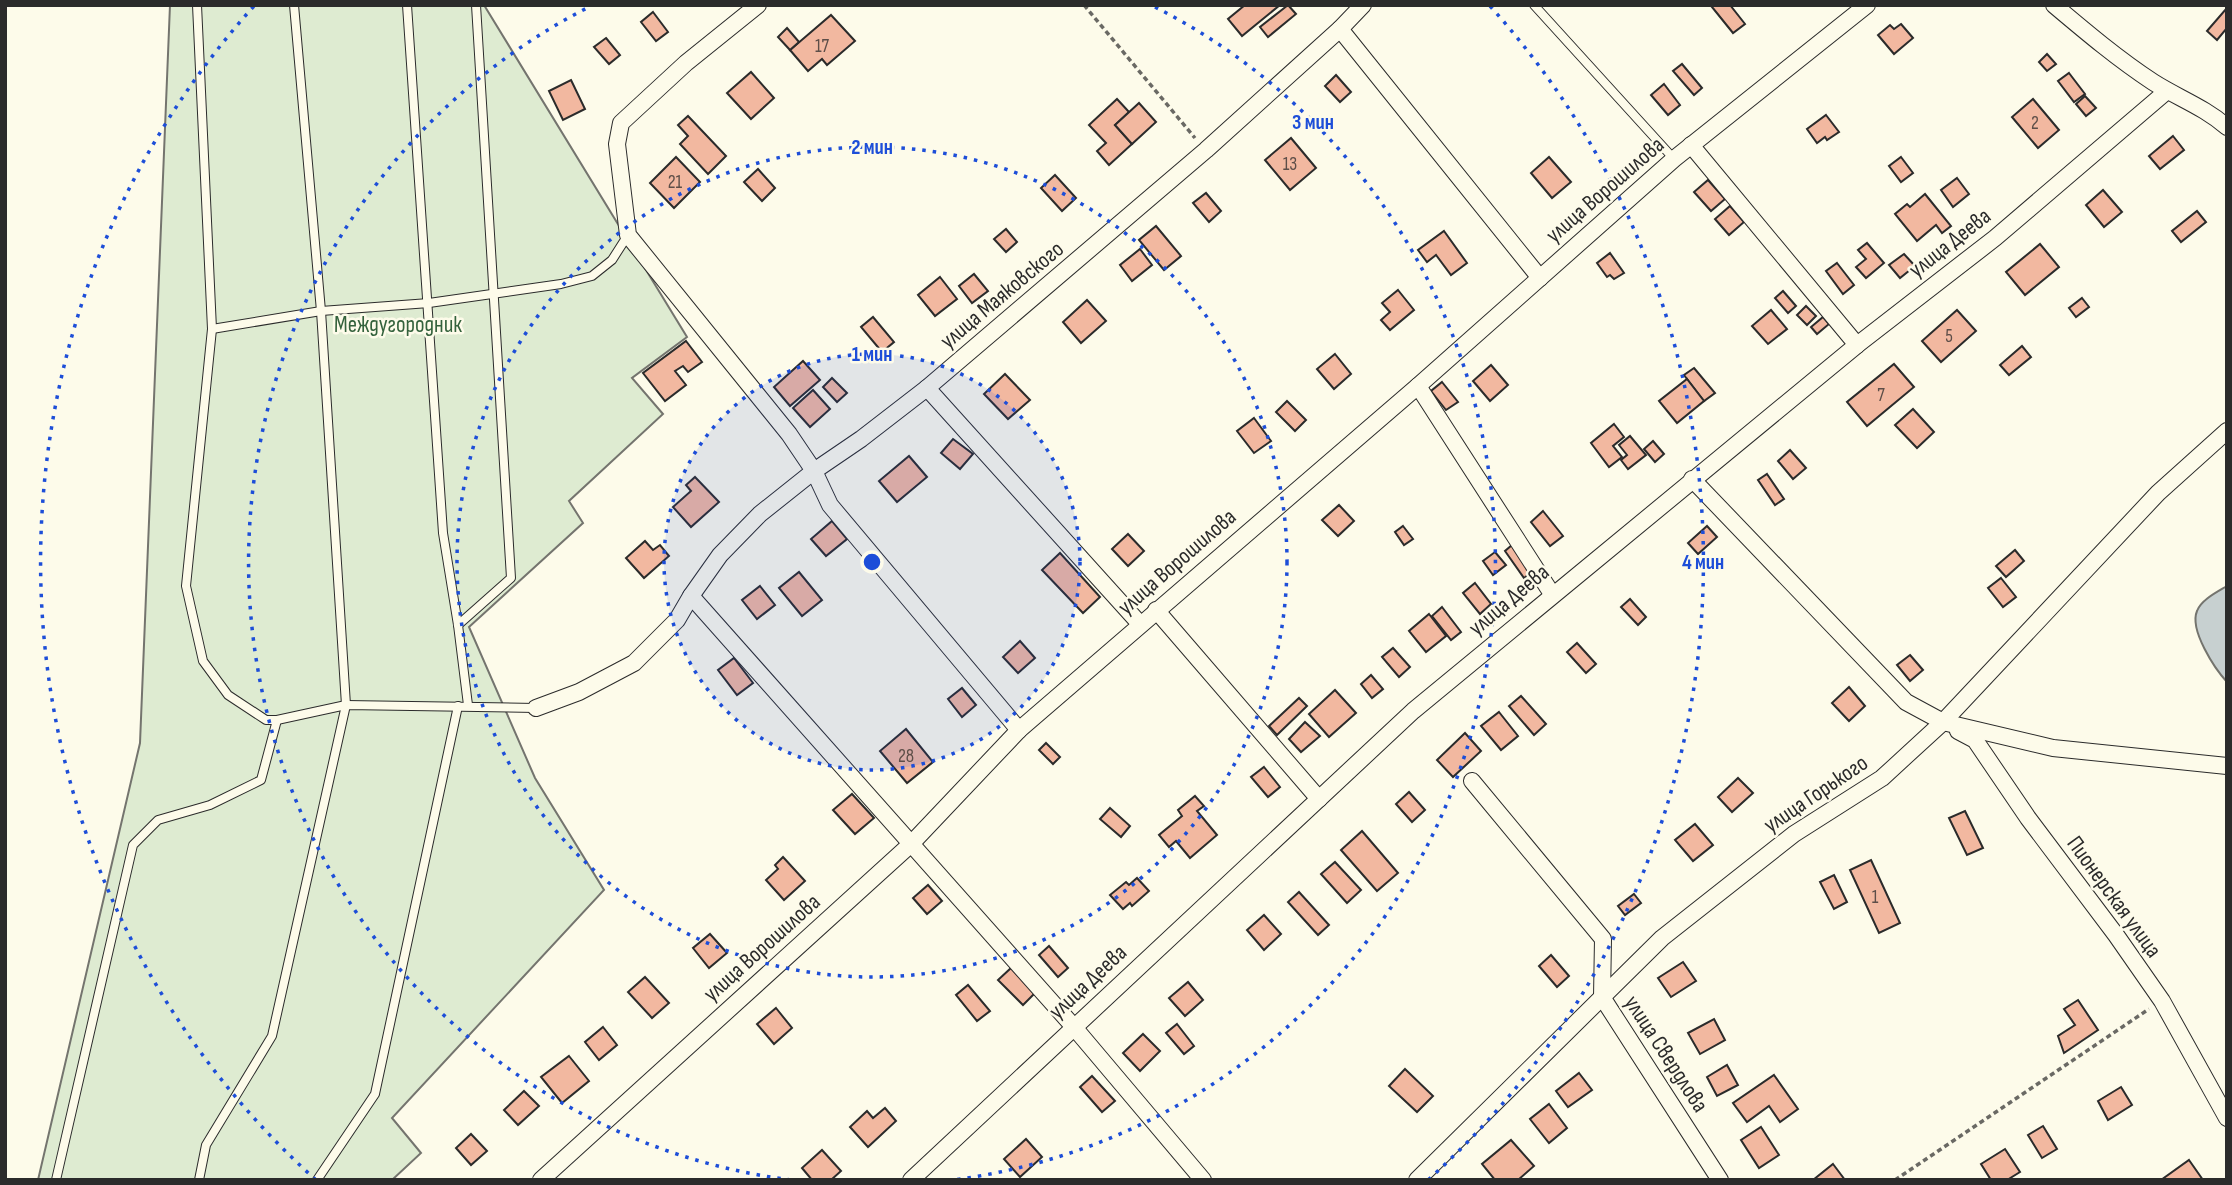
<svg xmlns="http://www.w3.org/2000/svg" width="2232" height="1185" font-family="'Sofia Sans Condensed',sans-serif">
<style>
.green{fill:#deebd1;stroke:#74746e;stroke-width:2}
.water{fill:#c7d0d0;stroke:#74746e;stroke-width:2}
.building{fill:#f2b8a0;stroke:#2b2b2b;stroke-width:2}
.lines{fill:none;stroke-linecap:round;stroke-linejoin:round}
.lane-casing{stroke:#2b2b2b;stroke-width:10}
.street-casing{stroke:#2b2b2b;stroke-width:18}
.path{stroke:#6a6964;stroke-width:3.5;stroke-dasharray:5 3.5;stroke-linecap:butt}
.lane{stroke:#fdfbea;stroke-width:8}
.street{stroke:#fdfbea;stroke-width:16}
.ring{fill:none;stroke:#1d4ed8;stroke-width:3.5;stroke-dasharray:3.5 7}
.labels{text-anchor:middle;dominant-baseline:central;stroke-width:5;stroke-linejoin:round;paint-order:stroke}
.number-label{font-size:19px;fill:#5d4e48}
.street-label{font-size:23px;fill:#2b2b2b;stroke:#fdfbea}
.park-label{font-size:23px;fill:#34623c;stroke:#fdfbea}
.centre{fill:#1d4ed8;stroke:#fdfbea;stroke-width:3.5}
.ring-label{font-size:21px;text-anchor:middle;font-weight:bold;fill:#1d4ed8;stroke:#fdfbea;stroke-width:5;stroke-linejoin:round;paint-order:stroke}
</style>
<rect width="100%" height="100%" fill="#fdfbea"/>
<polygon class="green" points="170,5 484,5 687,337 632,378 663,414 569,501 583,523 469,627 535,778 604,890 392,1118 421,1153 392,1180 38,1180 140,743"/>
<path class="water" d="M2227 586V682C2215 669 2189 630 2197 611 2201 600 2217 592 2227 586Z"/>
<g class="building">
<polygon points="1245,5 1280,5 1242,36 1228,19"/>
<polygon points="1288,5 1296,14 1268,37 1260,27"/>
<polygon points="1714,5 1730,5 1745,24 1733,33 1712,7"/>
<polygon points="2226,9 2227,28 2217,40 2207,31"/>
<polygon points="653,12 668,32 656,41 641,22"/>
<polygon points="831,15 855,41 827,65 822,59 808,71 790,50"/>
<polygon points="1901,24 1913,38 1894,54 1878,35 1890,25 1894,29"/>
<polygon points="787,28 799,42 790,50 778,37"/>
<polygon points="606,38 620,55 609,64 594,47"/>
<polygon points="2047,54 2056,64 2047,71 2039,62"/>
<polygon points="1682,64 1702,88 1694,95 1673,71"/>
<polygon points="751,72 774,98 751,119 727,93"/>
<polygon points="2069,73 2085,94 2074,102 2058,81"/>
<polygon points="1336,75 1351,92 1340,102 1325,86"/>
<polygon points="571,80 585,109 563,120 549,91"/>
<polygon points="1664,84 1680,105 1668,115 1651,95"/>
<polygon points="2085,96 2096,108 2086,116 2076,104"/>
<polygon points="1117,99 1129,112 1115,125 1132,144 1109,165 1097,151 1106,143 1089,125"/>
<polygon points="2033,99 2059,130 2038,148 2012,117"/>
<polygon points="1139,103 1156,122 1132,144 1115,125"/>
<polygon points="1826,115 1839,132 1827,140 1825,137 1817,143 1807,129"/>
<polygon points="688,116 726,156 708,174 680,144 688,136 678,125"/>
<polygon points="2173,136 2184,150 2160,169 2149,156"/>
<polygon points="1291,138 1316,168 1290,190 1265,160"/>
<polygon points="676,157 700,182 674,208 650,183"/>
<polygon points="1549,157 1571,182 1552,198 1531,173"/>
<polygon points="1901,157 1913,173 1901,182 1889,166"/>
<polygon points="758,169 775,188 762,201 744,182"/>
<polygon points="1055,175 1076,198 1062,211 1041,188"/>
<polygon points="1957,178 1969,194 1953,207 1941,190"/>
<polygon points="1708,180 1725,199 1711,211 1694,192"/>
<polygon points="2103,190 2122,212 2104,227 2086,205"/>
<polygon points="1206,193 1221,211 1209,222 1193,203"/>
<polygon points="1925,194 1951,226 1942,233 1936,225 1917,241 1895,214 1907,204 1910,207"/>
<polygon points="1730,206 1744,222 1729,235 1715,219"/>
<polygon points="2197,211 2206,222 2181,242 2172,231"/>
<polygon points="1156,226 1181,256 1164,270 1139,240"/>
<polygon points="1006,229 1017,242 1006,252 994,239"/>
<polygon points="1444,231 1467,263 1451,275 1436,255 1427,262 1418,250"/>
<polygon points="1867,243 1884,263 1866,278 1856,267 1866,259 1858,250"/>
<polygon points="2040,244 2059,267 2025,295 2006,272"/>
<polygon points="1140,249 1152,265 1132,281 1120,265"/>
<polygon points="1610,253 1624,273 1614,279 1610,275 1607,277 1597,263"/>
<polygon points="1904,254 1915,266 1900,278 1889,265"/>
<polygon points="1837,263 1854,285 1843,294 1826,271"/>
<polygon points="974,274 988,291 972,303 959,286"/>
<polygon points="940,277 957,299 935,316 918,295"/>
<polygon points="1398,290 1414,310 1390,330 1381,320 1390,312 1382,303"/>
<polygon points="1783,291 1796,306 1788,313 1775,298"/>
<polygon points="2082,298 2089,307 2076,317 2069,308"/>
<polygon points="1087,300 1106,321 1081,343 1063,322"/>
<polygon points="1806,306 1816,316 1807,325 1797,315"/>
<polygon points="1771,310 1787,329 1768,344 1752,326"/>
<polygon points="1957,310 1976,331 1941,362 1922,341"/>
<polygon points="873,317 894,342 882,352 861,327"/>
<polygon points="1823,317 1829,324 1817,334 1811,327"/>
<polygon points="686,341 702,362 688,372 683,366 675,371 686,385 665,401 643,373"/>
<polygon points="2022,346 2031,357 2009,375 2000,365"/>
<polygon points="1335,354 1351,374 1334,389 1317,369"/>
<polygon points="803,361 820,380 790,406 774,387"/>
<polygon points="1894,364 1914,387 1867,426 1847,402"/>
<polygon points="1491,365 1508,385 1490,401 1473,381"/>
<polygon points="1694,368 1715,393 1704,401 1684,375"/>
<polygon points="1005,374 1030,400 1008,419 984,394"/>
<polygon points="832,378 847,393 837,402 823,387"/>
<polygon points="1687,379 1704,401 1677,423 1659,401"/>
<polygon points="1442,382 1458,402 1446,410 1431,391"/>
<polygon points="813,390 830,409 810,427 793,408"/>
<polygon points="1287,401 1306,420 1295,431 1276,412"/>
<polygon points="1913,409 1934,432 1917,448 1895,425"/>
<polygon points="1254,418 1271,441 1254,453 1237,431"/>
<polygon points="1614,424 1624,437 1613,446 1622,457 1609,467 1591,443"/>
<polygon points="1630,436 1646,455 1628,469 1621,460 1627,455 1619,445"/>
<polygon points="953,439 973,454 960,469 941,453"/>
<polygon points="1653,441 1664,454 1655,462 1644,449"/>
<polygon points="1790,450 1806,468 1793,479 1778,461"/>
<polygon points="909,456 927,477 897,502 879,481"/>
<polygon points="1767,474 1784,499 1775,505 1758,480"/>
<polygon points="695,477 719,502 691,527 673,507 691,491 686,485"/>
<polygon points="1339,505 1354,521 1338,536 1322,520"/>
<polygon points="1543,511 1563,536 1550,546 1531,522"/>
<polygon points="832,521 847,539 826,556 811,539"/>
<polygon points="1403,526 1413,539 1404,545 1395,532"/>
<polygon points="1707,526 1717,537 1698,554 1688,543"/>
<polygon points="1128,534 1144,551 1128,566 1112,549"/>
<polygon points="645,541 653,550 660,545 669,556 644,578 626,558"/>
<polygon points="1512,545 1532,572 1524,578 1505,551"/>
<polygon points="2015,550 2024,561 2006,577 1996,566"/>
<polygon points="1495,552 1506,565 1493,575 1483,561"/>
<polygon points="1060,553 1100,597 1083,613 1042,570"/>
<polygon points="799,572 822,600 802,616 779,588"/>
<polygon points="2001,578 2016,597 2003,607 1988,588"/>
<polygon points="1475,583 1491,604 1480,614 1463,593"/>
<polygon points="760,586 775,605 757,619 742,600"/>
<polygon points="1630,599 1646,617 1638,625 1621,607"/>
<polygon points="1442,607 1461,632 1451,640 1432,616"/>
<polygon points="1429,614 1446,636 1426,652 1409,631"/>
<polygon points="1020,641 1035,658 1018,673 1003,657"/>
<polygon points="1577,643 1596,664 1586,673 1567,652"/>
<polygon points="1393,648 1410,667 1399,677 1382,657"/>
<polygon points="1910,655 1923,670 1910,681 1897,665"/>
<polygon points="734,658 753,683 737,695 718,670"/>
<polygon points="1371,675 1383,689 1372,698 1361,684"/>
<polygon points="1849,687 1865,706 1849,721 1832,703"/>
<polygon points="962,688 976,705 962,717 948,699"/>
<polygon points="1335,690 1356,713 1329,737 1309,714"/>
<polygon points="1521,696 1546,724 1534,735 1509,706"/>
<polygon points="1299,698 1307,706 1277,735 1269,726"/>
<polygon points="1499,712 1518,736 1501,750 1481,726"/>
<polygon points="1305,722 1320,736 1301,752 1289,739"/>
<polygon points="906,729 933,762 907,783 880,751"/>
<polygon points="1465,733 1481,751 1453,777 1437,760"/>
<polygon points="1046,743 1060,757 1053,764 1039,750"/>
<polygon points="1264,767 1280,787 1268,797 1251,777"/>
<polygon points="1738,778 1753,793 1732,812 1718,797"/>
<polygon points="1409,792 1425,810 1412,822 1396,804"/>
<polygon points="852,794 874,818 855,834 833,810"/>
<polygon points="1195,796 1204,806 1197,811 1217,835 1190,858 1176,841 1169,847 1159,835 1182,816 1178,810"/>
<polygon points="1110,808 1130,826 1121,837 1100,819"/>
<polygon points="1965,811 1983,848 1967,855 1949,818"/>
<polygon points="1695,824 1713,845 1693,861 1675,840"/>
<polygon points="1362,831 1398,873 1377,891 1341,850"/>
<polygon points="783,857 805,881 784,900 766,880 778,869 775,865"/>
<polygon points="1871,860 1900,923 1879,933 1850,870"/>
<polygon points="1335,862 1361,890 1347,903 1321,874"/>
<polygon points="1834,875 1847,902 1834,909 1820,882"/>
<polygon points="1137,878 1149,891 1132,906 1130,903 1123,909 1110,895 1126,882 1129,885"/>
<polygon points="928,885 942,901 927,914 913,898"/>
<polygon points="1299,892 1329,925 1318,935 1288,902"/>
<polygon points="1634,894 1641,903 1625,915 1618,906"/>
<polygon points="1264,915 1281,934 1264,950 1247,930"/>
<polygon points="710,934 727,953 709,968 693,948"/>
<polygon points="1049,946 1068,968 1058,977 1039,955"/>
<polygon points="1551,955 1569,976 1557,987 1539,966"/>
<polygon points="1683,962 1696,981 1671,997 1658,978"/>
<polygon points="1011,968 1035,993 1023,1005 998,980"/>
<polygon points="645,977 669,1003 652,1018 628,992"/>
<polygon points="1188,982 1203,1000 1185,1016 1169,998"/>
<polygon points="968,985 990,1011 977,1021 956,995"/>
<polygon points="2078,1000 2098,1030 2064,1053 2058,1036 2075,1025 2064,1009"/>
<polygon points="776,1008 792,1028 774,1044 757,1024"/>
<polygon points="1714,1019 1725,1040 1700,1054 1688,1033"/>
<polygon points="1177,1024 1194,1046 1184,1054 1166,1033"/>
<polygon points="603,1027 617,1045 599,1060 585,1042"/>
<polygon points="1143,1034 1160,1051 1140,1071 1123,1053"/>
<polygon points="569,1056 589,1081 562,1103 541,1077"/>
<polygon points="1727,1065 1738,1085 1717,1096 1707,1077"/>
<polygon points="1405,1069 1433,1096 1417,1112 1389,1086"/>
<polygon points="1579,1073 1592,1090 1568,1107 1556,1091"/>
<polygon points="1774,1075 1798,1109 1780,1122 1769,1106 1747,1122 1733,1103"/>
<polygon points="1092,1076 1115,1101 1102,1112 1080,1087"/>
<polygon points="2121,1087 2132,1105 2108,1120 2098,1101"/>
<polygon points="524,1091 539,1106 518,1125 504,1110"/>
<polygon points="1549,1104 1567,1128 1549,1143 1530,1119"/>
<polygon points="885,1108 896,1121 868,1147 850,1127 867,1111 873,1118"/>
<polygon points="2043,1126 2057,1149 2042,1158 2028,1135"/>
<polygon points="1761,1127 1779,1155 1759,1168 1741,1140"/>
<polygon points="471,1134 487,1151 471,1165 456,1148"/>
<polygon points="1026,1139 1042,1157 1020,1177 1004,1159"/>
<polygon points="1511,1140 1534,1166 1518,1180 1495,1180 1482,1164"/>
<polygon points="2005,1149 2020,1172 2007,1180 1991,1180 1981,1164"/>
<polygon points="822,1150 841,1171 831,1180 812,1180 802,1168"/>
<polygon points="2189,1160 2203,1180 2161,1180"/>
<polygon points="1833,1164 1845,1180 1813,1180"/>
</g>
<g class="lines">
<defs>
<g id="lane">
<polyline points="197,5 212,329 186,586 203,661 228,695 266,720 277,720 346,705 536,708"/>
<polyline points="407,5 443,533 458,625 468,705"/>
<polyline points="1534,5 1674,159"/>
<polyline points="212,329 321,311 429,303 561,284 592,276 612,260 628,235"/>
<polyline points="458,625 511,578 476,5"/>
<polyline points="56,1180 133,845 158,820 210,805 261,780 277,720"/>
<polyline points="199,1180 206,1145 272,1036 346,705 321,311 294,5"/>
<polyline points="317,1180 375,1094 458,706"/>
</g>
<g id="street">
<polyline points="758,5 686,63 621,123 617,144 628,235 789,434 814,471 830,505 1019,730"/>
<path d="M2054 5C2086 32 2118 59 2153 82 2178 98 2204 107 2227 127"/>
<polyline points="1340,29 1540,278"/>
<polyline points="1691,145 1857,345"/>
<polyline points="1418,386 1552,594"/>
<polyline points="927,388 1140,624"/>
<polyline points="1692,479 1906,702 1943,722 2053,748 2227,766"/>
<polyline points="691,596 1073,1026 1203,1180"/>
<polyline points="1156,610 1319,799"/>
<polyline points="536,708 579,692 634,663 677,620 691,596 720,555 760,514 814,471 861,439 927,388 1206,150 1340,29 1363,5"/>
<polyline points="1958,731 1975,740 2028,818 2116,935 2162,1001 2227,1118"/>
<polyline points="1472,781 1603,939 1602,997 1720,1180"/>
<polyline points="541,1180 911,844 1019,730 1418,386 1674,159 1867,5"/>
<polyline points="911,1180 1413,711 1857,345 1995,238 2167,91"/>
<polyline points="1417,1180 1662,938 1794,834 1882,778 1943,722 2158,493 2227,431"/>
</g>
</defs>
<use href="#lane" class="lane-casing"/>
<use href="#street" class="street-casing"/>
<g class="path">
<polyline points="1084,5 1195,138"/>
<polyline points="1895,1180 2149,1009"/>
</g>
<use href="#lane" class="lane"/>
<use href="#street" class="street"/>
</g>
<circle cx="872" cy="562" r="208" fill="#1d4ed8" fill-opacity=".12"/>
<g class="ring">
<circle cx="872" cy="562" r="208"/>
<circle cx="872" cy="562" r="415"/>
<path d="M791 1180A623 623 0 0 1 589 7M1155 7A623 623 0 0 1 953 1180"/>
<path d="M316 1180A831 831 0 0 1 254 6M1490 6A831 831 0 0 1 1428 1180"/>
</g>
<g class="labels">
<g class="number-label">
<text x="822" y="46">17</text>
<text x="2035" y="123">2</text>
<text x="1290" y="164">13</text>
<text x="675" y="182">21</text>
<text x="1949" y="336">5</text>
<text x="1881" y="395">7</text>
<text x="906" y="756">28</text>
<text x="1875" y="897">1</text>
</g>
<g class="street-label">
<text transform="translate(1605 190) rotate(-41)">улица Ворошилова</text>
<text transform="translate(1950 243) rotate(-38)">улица Деева</text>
<text transform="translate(1002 295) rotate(-40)">улица Маяковского</text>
<text transform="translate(1177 562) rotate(-41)">улица Ворошилова</text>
<text transform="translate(1509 600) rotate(-40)">улица Деева</text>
<text transform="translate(1816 794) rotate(-34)">улица Горького</text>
<text transform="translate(2114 897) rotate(54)">Пионерская улица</text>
<text transform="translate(762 948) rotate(-42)">улица Ворошилова</text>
<text transform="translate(1088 982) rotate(-43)">улица Деева</text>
<text transform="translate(1666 1054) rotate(57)">улица Свердлова</text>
</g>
<g class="park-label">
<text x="398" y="325">Междугородник</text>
</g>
</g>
<circle cx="872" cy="562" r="10" class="centre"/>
<g class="ring-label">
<text x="1313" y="129">3 мин</text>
<text x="872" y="154">2 мин</text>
<text x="872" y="361">1 мин</text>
<text x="1703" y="569">4 мин</text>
</g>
<rect width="2232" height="1185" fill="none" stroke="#2b2b2b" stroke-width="14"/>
</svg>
